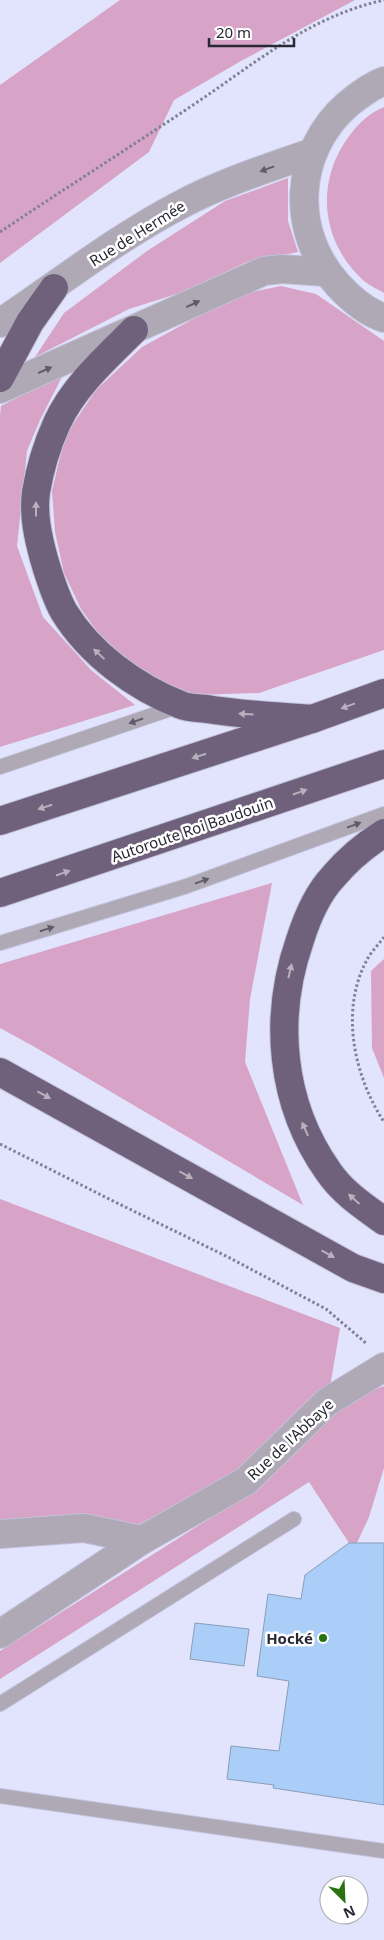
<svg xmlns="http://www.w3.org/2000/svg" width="384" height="1940" font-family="'Noto Sans',sans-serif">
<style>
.green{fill:#d7a3c6}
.building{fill:#abcef8;stroke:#899eb7}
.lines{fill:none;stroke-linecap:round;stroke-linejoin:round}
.service-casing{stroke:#c1c2da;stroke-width:16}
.minor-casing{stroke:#c1c2da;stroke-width:30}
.tertiary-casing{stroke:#c1c2da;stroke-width:30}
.motorway-casing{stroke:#c1c2da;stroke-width:30}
.path{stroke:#808194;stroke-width:3;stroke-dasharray:2.5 2.5;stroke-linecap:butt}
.service{stroke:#afa8b5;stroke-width:14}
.minor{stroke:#afa8b5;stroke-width:28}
.tertiary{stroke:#afa8b5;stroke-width:28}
.motorway{stroke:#6f617b;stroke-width:28}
.oneway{fill:#5e5c68}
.oneway2{fill:#b7b0bd}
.poi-dot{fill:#2a7111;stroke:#fff;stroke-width:2}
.labels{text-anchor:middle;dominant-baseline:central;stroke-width:5;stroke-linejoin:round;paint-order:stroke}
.street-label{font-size:15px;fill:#282935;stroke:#fff}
.poi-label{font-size:15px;font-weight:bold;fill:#282935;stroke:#fff;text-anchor:end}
</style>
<rect width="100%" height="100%" fill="#e2e4fe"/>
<g class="green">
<polygon points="120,0 355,0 241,61 174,100 149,152 0,263 0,85"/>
<path d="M384 107V293C378 289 370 286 364 281 323 244 315 188 345 142 354 128 368 113 384 107Z"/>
<polygon points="288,178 288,221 298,252 247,262 183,292 129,309 35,357 64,313 147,251 225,201"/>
<polygon points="281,286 316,294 384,341 384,650 259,693 195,695 142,675 102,638 81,609 64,573 55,532 52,491 65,436 96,390 142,347 237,295"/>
<polygon points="64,373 40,420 27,451 17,546 43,617 91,670 135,705 0,747 0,416 1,406"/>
<polygon points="272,883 250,999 245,1062 303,1205 33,1046 0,1028 0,964"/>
<polygon points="384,959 384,1078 372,1048 371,971"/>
<polygon points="0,1199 340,1328 330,1387 242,1472 120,1534 0,1534"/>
<polygon points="384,1386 384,1468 369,1517 357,1543 349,1543 309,1482 0,1679 0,1651 261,1486 329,1417 368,1392"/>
</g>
<g class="building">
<polygon points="349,1543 384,1543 384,1805 273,1788 274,1785 227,1779 231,1746 279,1751 289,1681 257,1676 268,1594 301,1599 305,1575"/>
<polygon points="195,1623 249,1629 244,1666 190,1659"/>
</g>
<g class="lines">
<defs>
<g id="service">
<polyline points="0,767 179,706"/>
<polyline points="0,943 187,886 384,814"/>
<polyline points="0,1704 294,1519"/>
<polyline points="0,1796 384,1851"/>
</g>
<g id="minor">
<polyline points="0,1534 84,1528 142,1540 246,1481 327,1402 384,1367"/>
<polyline points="0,1634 142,1540"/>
</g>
<g id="tertiary">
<path d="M384 81C371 86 359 95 348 104 294 151 289 231 338 285 350 298 366 312 384 318"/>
<path d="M0 323C60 283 118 237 182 204 223 182 269 168 313 152"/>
<polyline points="0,389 264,271 282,269 326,272"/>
</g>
<g id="motorway">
<path d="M134 330C106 358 74 386 57 423 47 445 40 468 36 492 33 515 38 537 44 559 49 576 55 596 64 612 90 654 135 687 181 705 188 708 198 708 207 709 242 715 277 716 312 719"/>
<polyline points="0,378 30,322 54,288"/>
<polyline points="0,821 312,719 384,693"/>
<path d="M384 833C365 845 348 859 333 877 317 894 307 918 300 940 273 1017 280 1103 328 1171 342 1192 363 1206 384 1221"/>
<polyline points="0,893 384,764"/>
<polyline points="0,1072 353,1268 384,1279"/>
</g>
</defs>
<use href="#service" class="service-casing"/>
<use href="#minor" class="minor-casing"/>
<use href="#tertiary" class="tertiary-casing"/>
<use href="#motorway" class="motorway-casing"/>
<g class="path">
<path d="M0 232C64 189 129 148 193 105 256 63 308 17 384 0"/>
<path d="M384 937C379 944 372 951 368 958 339 1009 354 1076 384 1122"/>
<polyline points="0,1144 115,1202 228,1257 326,1309 367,1344"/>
</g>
<use href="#service" class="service"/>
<use href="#minor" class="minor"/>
<use href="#tertiary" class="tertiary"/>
<use href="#motorway" class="motorway"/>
</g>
<defs><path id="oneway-solid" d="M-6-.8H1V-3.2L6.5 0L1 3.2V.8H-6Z" transform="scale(1.25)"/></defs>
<g class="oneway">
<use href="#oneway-solid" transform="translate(267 169) rotate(160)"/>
<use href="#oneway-solid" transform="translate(193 304) rotate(-25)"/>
<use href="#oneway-solid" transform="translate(45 370) rotate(-24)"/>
<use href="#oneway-solid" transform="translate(136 721) rotate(161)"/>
<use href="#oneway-solid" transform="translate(354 825) rotate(-20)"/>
<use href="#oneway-solid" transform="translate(202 881) rotate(-20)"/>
<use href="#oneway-solid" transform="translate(47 929) rotate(-17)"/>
</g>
<g class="oneway2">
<use href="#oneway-solid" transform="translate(36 509) rotate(-90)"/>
<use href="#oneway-solid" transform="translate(99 654) rotate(-137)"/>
<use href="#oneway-solid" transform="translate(348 706) rotate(160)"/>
<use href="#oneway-solid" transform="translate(246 714) rotate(-176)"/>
<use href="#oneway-solid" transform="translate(199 756) rotate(162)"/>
<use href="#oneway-solid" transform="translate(300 792) rotate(-19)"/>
<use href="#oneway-solid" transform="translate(45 807) rotate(162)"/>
<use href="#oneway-solid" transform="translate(63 873) rotate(-19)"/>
<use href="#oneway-solid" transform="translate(290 971) rotate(-77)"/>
<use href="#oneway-solid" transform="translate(44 1095) rotate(29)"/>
<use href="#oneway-solid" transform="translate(305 1129) rotate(-114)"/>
<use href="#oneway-solid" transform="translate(186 1175) rotate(29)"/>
<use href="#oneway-solid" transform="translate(354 1199) rotate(-138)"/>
<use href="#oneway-solid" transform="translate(328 1254) rotate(29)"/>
</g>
<circle class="poi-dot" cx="323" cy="1638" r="5"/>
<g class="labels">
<g class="street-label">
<text transform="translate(137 233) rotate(-32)">Rue de Hermée</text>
<text transform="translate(192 829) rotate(-19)">Autoroute Roi Baudouin</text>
<text transform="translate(290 1439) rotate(-43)">Rue de l'Abbaye</text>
</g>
<g class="poi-label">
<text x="313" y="1638">Hocké</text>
</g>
</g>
<g transform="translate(344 1900) rotate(156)"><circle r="24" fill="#ffffff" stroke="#a9a9ae"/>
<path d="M0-4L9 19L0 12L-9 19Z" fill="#2a7111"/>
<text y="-8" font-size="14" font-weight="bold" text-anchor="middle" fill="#282935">N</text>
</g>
<path d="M209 38v8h85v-8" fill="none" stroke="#282935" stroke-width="2.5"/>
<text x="216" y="38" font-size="15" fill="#282935" stroke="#ffffff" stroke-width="4" paint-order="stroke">20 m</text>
</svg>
